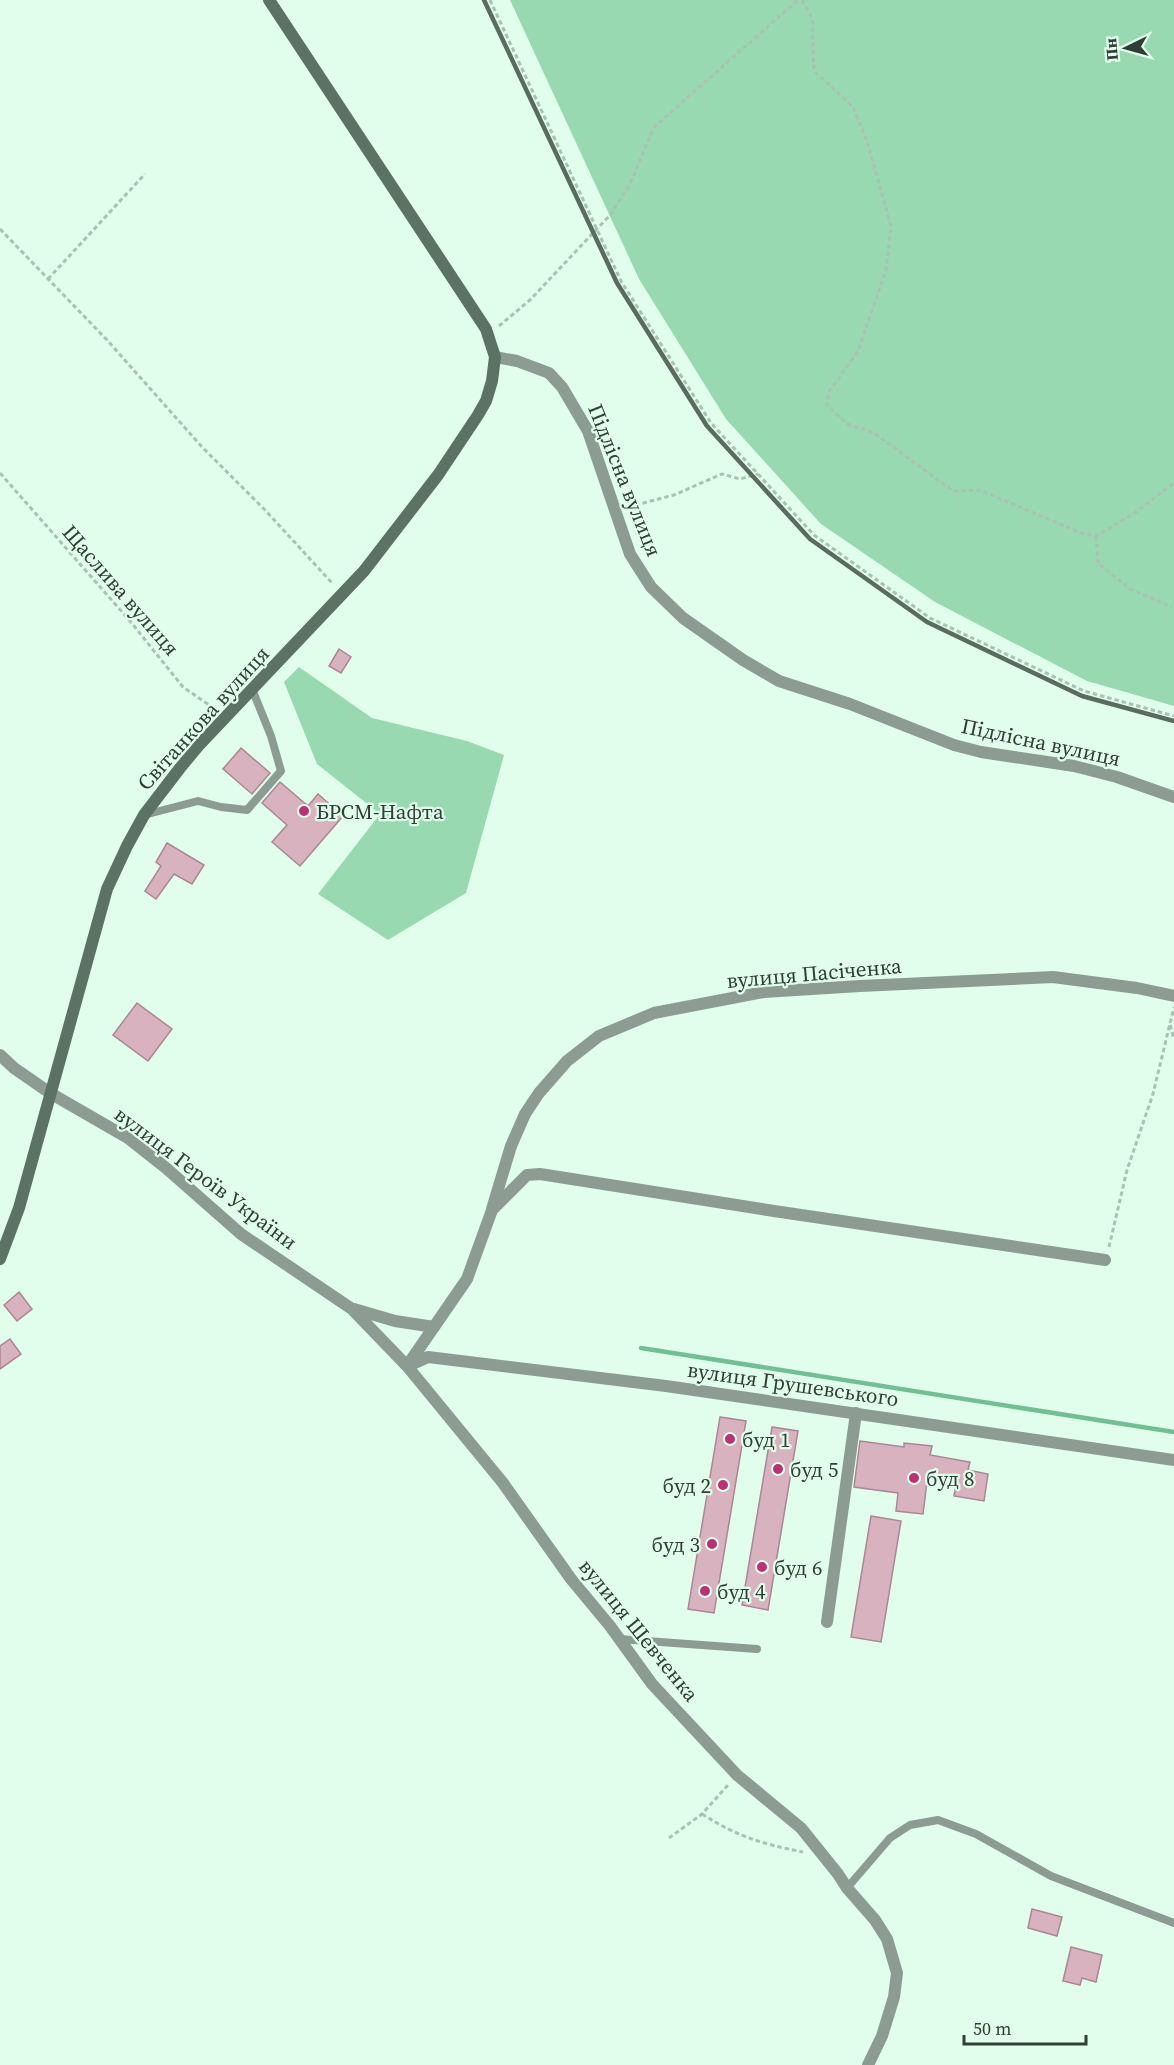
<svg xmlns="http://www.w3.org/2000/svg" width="1174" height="2065" font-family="'Source Serif 4',serif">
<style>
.green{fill:#99d9b2}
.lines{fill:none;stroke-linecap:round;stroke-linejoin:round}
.stream{stroke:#72bf93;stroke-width:4.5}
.building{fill:#d9b2c0;stroke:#ab8693;stroke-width:1.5}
.path{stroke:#a9c2b3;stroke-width:3;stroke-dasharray:4.5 3;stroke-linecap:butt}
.service{stroke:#8d9c93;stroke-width:8}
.minor{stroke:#8d9c93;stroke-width:12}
.secondary{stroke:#5c7264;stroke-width:12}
.rail{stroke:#5a6b60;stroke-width:4.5}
.poi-dot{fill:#b93274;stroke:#e0feeb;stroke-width:2}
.labels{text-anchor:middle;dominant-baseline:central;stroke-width:4.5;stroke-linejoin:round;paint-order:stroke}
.street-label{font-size:21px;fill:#303e35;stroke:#e0feeb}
.poi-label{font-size:21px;fill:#303e35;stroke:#e0feeb;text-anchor:start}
</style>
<rect width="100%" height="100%" fill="#e0feeb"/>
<g class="green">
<polygon points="510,0 1174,0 1174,706 1087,681 935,602 821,524 726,419 639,279"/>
<polygon points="299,667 372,718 467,741 504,755 466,893 388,940 318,894 380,814 317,764 284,682"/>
</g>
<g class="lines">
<polyline class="stream" points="641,1348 1174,1432"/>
</g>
<g class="building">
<polygon points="339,649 351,657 341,673 329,666"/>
<polygon points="241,748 270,773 252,794 223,769"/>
<polygon points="280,782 308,806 318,794 343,816 300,866 272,842 287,825 262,803"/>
<polygon points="167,843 204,865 192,884 174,874 156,899 145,891 161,866 156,862"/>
<polygon points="137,1003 172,1029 148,1061 113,1035"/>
<polygon points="19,1292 32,1309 17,1321 4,1305"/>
<polygon points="10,1339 21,1354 0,1369 0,1346"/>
<polygon points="720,1417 746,1421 714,1613 688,1609"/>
<polygon points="772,1427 798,1431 768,1610 742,1605"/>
<polygon points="860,1441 904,1447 904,1443 932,1446 930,1455 970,1462 968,1470 988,1474 984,1501 954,1496 957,1479 928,1474 923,1514 896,1511 898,1493 854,1487"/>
<polygon points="871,1516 901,1521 881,1642 851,1637"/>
<polygon points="1032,1909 1062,1917 1057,1936 1028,1928"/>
<polygon points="1071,1947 1102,1955 1096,1982 1082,1978 1080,1985 1063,1981"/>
</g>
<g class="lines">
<g class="path">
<polyline points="490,0 621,281 711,423 814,535 930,618 1084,691 1174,716"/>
<polyline points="802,0 812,18 814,71 853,107 867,141 891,226 886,270 858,351 829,392 827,405 847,424 874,433 953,491 980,490 1081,533 1096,536 1132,515 1174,483"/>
<polyline points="0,229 107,340 202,447 265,510 333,584"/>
<polyline points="48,279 145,174"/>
<polyline points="499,326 530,300 611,214 630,184 654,127 798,0"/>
<polyline points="0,473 130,621 183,687 215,709"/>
<polyline points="628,507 674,495 722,474 740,479 758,474"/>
<polyline points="1096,536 1098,563 1130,589 1172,607"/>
<polyline points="1170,1025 1174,1039"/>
<polyline points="1109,1247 1127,1170 1153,1094 1174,1007"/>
<path d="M702 1814C738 1837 763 1844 803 1852"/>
<polyline points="669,1838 702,1814 728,1785"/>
</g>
<g class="service">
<polyline points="144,815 198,801 221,807 247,810 281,771 271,736 252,689"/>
<polyline points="619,1639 757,1649"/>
<polyline points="847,1888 890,1838 910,1825 938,1820 976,1834 1051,1876 1174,1923"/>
</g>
<g class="minor">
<polyline points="495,357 517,361 549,373 562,387 588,431 630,554 651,587 683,618 743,660 779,681 850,704 954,745 981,752 1074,766 1117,777 1174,797"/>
<polyline points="0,1055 14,1068 50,1093 128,1138 166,1168 241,1234 352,1309 407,1366 503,1483 571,1579 610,1626 652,1684 737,1775 801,1828 838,1874 847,1888 875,1920 887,1939 897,1973 894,1997 882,2036 868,2065"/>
<polyline points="492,1209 511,1146 525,1114 539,1093 567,1061 599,1036 654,1013 764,992 860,986 1053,977 1137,988 1174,996"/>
<polyline points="354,1309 395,1321 434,1327"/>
<polyline points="407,1366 467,1279 492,1210 527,1175 540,1174 774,1211 1105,1260"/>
<polyline points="408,1366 428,1357 666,1386 1174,1460"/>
<polyline points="827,1622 856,1413"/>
</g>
<polyline class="secondary" points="0,1259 19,1208 107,889 127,846 144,815 180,768 200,744 364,571 438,475 478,415 486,401 492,381 495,357 486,329 269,0"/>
<polyline class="rail" points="484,0 617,283 707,426 810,539 927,622 1082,696 1174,721"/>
</g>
<g class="poi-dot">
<circle cx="304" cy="811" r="6"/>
<circle cx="730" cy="1439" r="6"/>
<circle cx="778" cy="1469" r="6"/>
<circle cx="914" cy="1478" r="6"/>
<circle cx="723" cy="1485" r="6"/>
<circle cx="712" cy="1544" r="6"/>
<circle cx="762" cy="1567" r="6"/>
<circle cx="705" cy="1591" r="6"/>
</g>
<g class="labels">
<g class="street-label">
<text transform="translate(625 480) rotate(68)">Підлісна вулиця</text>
<text transform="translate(121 590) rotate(49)">Щаслива вулиця</text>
<text transform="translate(203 718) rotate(-48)">Світанкова вулиця</text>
<text transform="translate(1041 742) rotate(12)">Підлісна вулиця</text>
<text transform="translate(814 973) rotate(-5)">вулиця Пасіченка</text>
<text transform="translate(206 1178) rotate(37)">вулиця Героїв України</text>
<text transform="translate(793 1384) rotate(8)">вулиця Грушевського</text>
<text transform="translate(639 1630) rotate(51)">вулиця Шевченка</text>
</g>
<g class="poi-label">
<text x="316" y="811">БРСМ-Нафта</text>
<text x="742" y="1439">буд 1</text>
<text x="790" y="1469">буд 5</text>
<text x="926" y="1478">буд 8</text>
<text x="711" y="1485" text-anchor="end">буд 2</text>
<text x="700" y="1544" text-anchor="end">буд 3</text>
<text x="774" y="1567">буд 6</text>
<text x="717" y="1591">буд 4</text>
</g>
</g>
<g transform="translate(1126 48) rotate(265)" stroke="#e0feeb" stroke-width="4.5" paint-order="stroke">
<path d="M0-4.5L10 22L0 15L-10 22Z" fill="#303e35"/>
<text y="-9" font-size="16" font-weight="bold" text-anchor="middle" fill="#303e35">Пн</text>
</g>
<path d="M964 2035v9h122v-9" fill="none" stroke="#303e35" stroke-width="3"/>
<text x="973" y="2035" font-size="18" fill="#303e35" stroke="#e0feeb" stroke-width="4.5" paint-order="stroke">50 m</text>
</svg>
